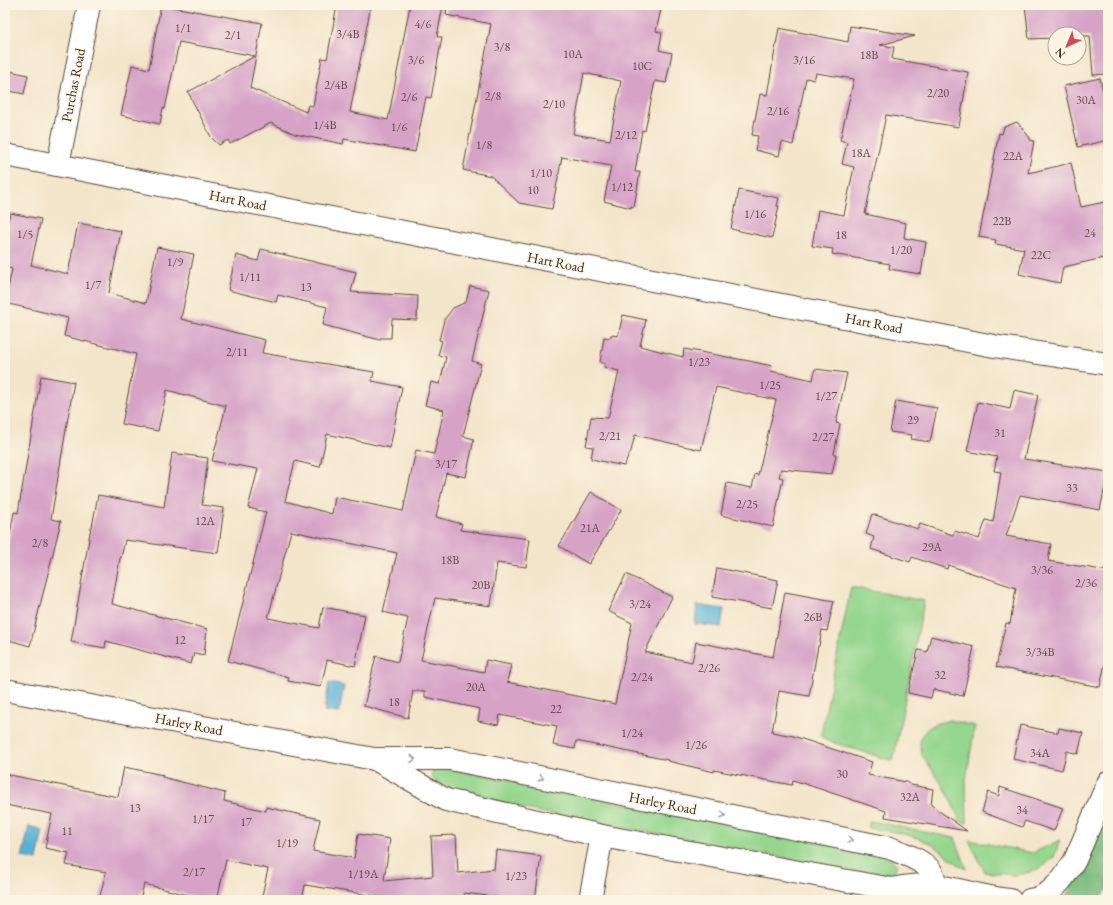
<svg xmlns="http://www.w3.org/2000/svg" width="1113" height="905" font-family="'EB Garamond',serif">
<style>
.green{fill:#94d68d;stroke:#688056}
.forest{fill:#77b778;stroke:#59704b}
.water{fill:#58b0d5;stroke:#4a6d7a}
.building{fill:#d6a3c7;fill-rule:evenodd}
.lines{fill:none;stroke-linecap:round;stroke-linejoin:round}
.minor-casing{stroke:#574638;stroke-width:24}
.tertiary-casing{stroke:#574638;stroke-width:24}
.minor{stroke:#fff;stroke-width:22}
.tertiary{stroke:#fff;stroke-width:22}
.oneway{stroke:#a79f9a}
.labels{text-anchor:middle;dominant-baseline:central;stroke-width:3;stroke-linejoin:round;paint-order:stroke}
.number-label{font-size:12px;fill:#624848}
.street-label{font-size:14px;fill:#3b2a1e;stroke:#fcf5e5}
</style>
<rect width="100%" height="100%" fill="#fcf5e5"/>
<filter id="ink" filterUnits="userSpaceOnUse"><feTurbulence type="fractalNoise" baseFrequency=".025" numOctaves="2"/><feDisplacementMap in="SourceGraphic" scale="8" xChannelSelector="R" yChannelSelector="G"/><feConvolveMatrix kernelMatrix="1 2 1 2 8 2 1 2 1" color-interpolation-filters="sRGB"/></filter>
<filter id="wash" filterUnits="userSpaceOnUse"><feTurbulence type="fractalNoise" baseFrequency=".012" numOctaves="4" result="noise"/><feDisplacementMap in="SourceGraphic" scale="16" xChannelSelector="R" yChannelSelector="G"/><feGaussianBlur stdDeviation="0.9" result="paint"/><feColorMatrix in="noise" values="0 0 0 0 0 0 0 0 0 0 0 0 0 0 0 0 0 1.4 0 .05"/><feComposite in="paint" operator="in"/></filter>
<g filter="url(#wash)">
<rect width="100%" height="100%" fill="#f3e5ca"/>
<g class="green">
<polygon points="851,587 924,601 893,761 825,740 821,734"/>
<polygon points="950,720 975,726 966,780 967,823 960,821 947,792 922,755 920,744 921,737 927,729 935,724"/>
<polygon points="440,767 889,856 897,865 894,872 888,877 869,874 483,801 436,782 431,776 433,771"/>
<path d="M870 821 955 838 967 869C954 864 946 853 934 846 915 834 890 831 868 828Z"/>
<polygon points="969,840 1033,853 1060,840 1054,857 1044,866 1030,872 1014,875 985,872"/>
</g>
<polygon class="forest" points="1108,815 1108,888 1100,900 1064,900"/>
<g class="water">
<polygon points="697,605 724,609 721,627 695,624"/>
<polygon points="329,683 344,686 339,713 324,711"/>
<polygon points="29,826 43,830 37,860 22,857"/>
</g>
<g id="blocks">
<g class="building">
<polygon points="161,5 262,23 250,88 306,112 308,105 313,106 322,58 327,59 337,5 371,5 350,112 388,120 410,5 443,5 437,37 442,37 431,98 426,97 415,152 344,139 343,144 295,134 271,123 230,144 228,140 219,145 211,137 188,92 255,56 179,42 165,109 163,108 160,124 121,115 132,65 149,69"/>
<path d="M447 5H662L656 31 662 33 659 50 672 53 666 83 655 81 645 131 642 130 635 172H640L634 207 631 206V208L604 201 611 166 562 157 552 209 519 203 491 176 463 170 491 24 446 15ZM584 73 621 81 610 140 573 134Z"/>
<polygon points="1025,5 1108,5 1108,74 1093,75 1090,36 1079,36 1079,34 1055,34 1055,37 1054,35 1053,38 1029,39"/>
<polygon points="850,26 915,36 880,45 894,47 892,59 968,72 959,127 886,115 865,214 906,223 904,238 926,242 921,274 889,269 890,264 832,254 833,249 812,246 818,210 844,215 854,167 842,164 847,142 840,140 854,79 816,73 814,80 806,78 793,145 782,142 779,156 755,150 758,136 752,135 760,94 767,95 779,28 848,42"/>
<polygon points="5,70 28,75 24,94 5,90"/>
<polygon points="1100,78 1108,114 1108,140 1078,147 1064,86"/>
<polygon points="1017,122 1030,138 1030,140 1034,141 1028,173 1071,163 1081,207 1105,202 1108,219 1108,229 1102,230 1108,257 1063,267 1060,283 1019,274 1024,249 995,244 996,240 979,237 999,133 1002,134 1004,127"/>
<polygon points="739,190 779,198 777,206 779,206 772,238 731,229"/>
<polygon points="10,213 41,219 31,265 68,274 78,223 121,231 109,293 146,303 157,247 194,254 181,319 265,340 262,353 374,372 372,381 402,387 390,448 327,434 320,467 295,461 285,501 332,514 335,497 403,511 416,450 434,454 444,410 425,405 431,382 440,384 446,357 438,355 442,341 439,340 444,320 453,308 466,302 470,286 489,290 472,361 481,364 463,436 474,439 466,477 446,473 436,517 462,524 460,530 530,539 526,567 497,563 491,606 435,598 421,660 484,672 486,660 511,665 507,682 615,704 632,623 608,611 626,574 672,597 645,652 692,662 696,642 773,657 785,592 834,601 827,631 822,630 819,646 818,646 809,696 779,691 772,732 793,736 872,762 868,775 906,782 911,785 933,789 931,805 967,831 885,817 886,811 793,780 792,785 714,770 714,772 668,761 668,760 576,741 575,749 553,745 557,726 500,715 498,725 478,721 480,709 425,697 425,691 413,691 408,718 364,706 376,656 398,662 408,618 383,612 397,553 291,531 268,618 319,628 323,607 365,615 355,666 327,660 321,687 288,681 289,677 228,661 266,512 248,508 258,469 212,461 226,406 167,390 158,431 122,424 136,354 64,336 68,318 5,303 12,269 5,267 5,235"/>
<polygon points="261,249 356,272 351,292 418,296 417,320 392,319 391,338 380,338 380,340 323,325 327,307 278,295 276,302 228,290 236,255 258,261"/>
<polygon points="623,315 646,320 640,346 683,357 684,349 749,361 772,366 771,371 813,380 815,369 847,373 836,423 840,424 834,454 836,455 832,474 781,469 779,477 783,478 773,527 721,515 727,483 752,488 755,474 758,475 776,400 716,387 701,450 635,435 631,451 624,466 591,459 593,447 586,446 591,417 608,418 619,371 604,367 605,364 600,362 604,337 610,338 611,335 618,336"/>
<polygon points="41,376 74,382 51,519 61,521 30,646 5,639 5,562 14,512 18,513"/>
<polygon points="1014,390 1038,395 1024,459 1108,472 1100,510 1020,495 1006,536 1051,544 1048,561 1108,571 1108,649 1100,687 996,667 1006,623 1010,624 1016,588 948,565 947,569 912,557 910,562 871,549 874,537 866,534 872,514 918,529 920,524 953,535 955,531 979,539 986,520 993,522 1001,472 994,471 997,457 967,451 978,402 1010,409"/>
<polygon points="896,401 937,408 930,442 911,439 912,435 890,432"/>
<polygon points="172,453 208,458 202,505 224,508 218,553 125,540 121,558 120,558 112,604 207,629 204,655 194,653 191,664 106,641 105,648 71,642 91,527 92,527 98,495 164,507"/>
<polygon points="591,492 621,510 589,564 559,546"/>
<polygon points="717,568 778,580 772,608 712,597"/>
<polygon points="931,636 974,647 963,696 933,689 931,698 908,693 918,650 927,652"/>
<polygon points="1020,725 1058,733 1059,728 1083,733 1078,754 1067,751 1062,770 1013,759"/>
<polygon points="124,767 163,775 162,777 225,793 224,801 266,811 266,807 320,819 313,851 354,858 358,834 390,839 384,881 433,876 431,836 456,835 458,873 494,869 496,850 541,856 535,900 518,900 464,893 465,900 401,900 305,885 302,900 261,900 268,869 226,860 217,900 208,900 144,884 140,900 99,900 106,872 66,865 69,853 45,848 52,814 5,805 5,774 118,797"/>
<polygon points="1000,787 1063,808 1054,831 1025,821 1022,827 982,812 988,792 999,796"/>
</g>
</g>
</g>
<g filter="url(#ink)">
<use href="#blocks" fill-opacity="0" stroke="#574638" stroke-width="1"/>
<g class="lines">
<defs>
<g id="minor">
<polyline points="58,165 89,5"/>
<path d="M5 690 374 759H450L890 848C902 853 923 860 930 870 934 875 935 880 935 886"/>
<path d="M375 759 446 800 602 836 892 889C906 886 921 884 936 886 961 889 985 898 1010 900"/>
<polyline points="590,900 602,836"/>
<path d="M1030 900C1052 897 1064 877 1075 860L1108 783"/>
</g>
<polyline id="tertiary" points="5,155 994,346 1108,364"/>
</defs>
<use href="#minor" class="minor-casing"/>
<use href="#tertiary" class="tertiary-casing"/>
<use href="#minor" class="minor"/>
<use href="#tertiary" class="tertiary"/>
</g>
<defs><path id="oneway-chevron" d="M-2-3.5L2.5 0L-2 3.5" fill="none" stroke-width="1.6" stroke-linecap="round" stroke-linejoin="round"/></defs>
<g class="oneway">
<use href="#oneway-chevron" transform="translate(413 759) rotate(1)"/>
<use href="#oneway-chevron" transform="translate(541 778) rotate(12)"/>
<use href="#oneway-chevron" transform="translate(723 815) rotate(11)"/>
<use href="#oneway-chevron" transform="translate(850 840) rotate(9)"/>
</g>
</g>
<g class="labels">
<g class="number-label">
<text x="423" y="24">4/6</text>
<text x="183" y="28">1/1</text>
<text x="348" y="34">3/4B</text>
<text x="233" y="35">2/1</text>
<text x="502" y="47">3/8</text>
<text x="573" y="54">10A</text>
<text x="869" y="55">18B</text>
<text x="416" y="60">3/6</text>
<text x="804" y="60">3/16</text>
<text x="642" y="66">10C</text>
<text x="336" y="85">2/4B</text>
<text x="938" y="93">2/20</text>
<text x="493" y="96">2/8</text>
<text x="409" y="97">2/6</text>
<text x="1086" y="100">30A</text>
<text x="554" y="104">2/10</text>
<text x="778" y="111">2/16</text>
<text x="325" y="125">1/4B</text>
<text x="399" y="127">1/6</text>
<text x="626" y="135">2/12</text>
<text x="484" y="145">1/8</text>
<text x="861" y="153">18A</text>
<text x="1013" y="156">22A</text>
<text x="541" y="173">1/10</text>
<text x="622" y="187">1/12</text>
<text x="533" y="190">10</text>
<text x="755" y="214">1/16</text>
<text x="1002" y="221">22B</text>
<text x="1090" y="233">24</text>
<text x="25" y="234">1/5</text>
<text x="841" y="235">18</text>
<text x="901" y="250">1/20</text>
<text x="1041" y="255">22C</text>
<text x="175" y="262">1/9</text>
<text x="250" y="277">1/11</text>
<text x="93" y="285">1/7</text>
<text x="306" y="287">13</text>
<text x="237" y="352">2/11</text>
<text x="699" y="362">1/23</text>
<text x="770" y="385">1/25</text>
<text x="826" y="396">1/27</text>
<text x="913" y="420">29</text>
<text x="1000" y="433">31</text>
<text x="610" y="436">2/21</text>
<text x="823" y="437">2/27</text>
<text x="446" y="464">3/17</text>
<text x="1072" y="488">33</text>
<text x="747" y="504">2/25</text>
<text x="205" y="521">12A</text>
<text x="590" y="528">21A</text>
<text x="40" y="543">2/8</text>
<text x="932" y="547">29A</text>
<text x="450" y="560">18B</text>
<text x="1042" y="570">3/36</text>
<text x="1086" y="583">2/36</text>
<text x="481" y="585">20B</text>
<text x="640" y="604">3/24</text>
<text x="813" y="617">26B</text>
<text x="180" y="640">12</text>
<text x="1040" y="652">3/34B</text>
<text x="709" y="668">2/26</text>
<text x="940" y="675">32</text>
<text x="642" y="677">2/24</text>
<text x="476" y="687">20A</text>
<text x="394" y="702">18</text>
<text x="556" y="709">22</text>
<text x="632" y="733">1/24</text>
<text x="696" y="745">1/26</text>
<text x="1040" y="753">34A</text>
<text x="842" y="774">30</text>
<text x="910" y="797">32A</text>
<text x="135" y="808">13</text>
<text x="1022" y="810">34</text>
<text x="203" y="819">1/17</text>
<text x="246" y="822">17</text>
<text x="67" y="831">11</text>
<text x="287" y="843">1/19</text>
<text x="194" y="872">2/17</text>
<text x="363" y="874">1/19A</text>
<text x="516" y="876">1/23</text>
</g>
<g class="street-label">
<text transform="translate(73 85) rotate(-79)">Purchas Road</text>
<text transform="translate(238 200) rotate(11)">Hart Road</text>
<text transform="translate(556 262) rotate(11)">Hart Road</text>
<text transform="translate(874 323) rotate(11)">Hart Road</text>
<text transform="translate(189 724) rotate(11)">Harley Road</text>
<text transform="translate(663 803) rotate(11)">Harley Road</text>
</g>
</g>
<rect width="1113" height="905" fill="none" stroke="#fcf5e5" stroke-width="20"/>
<g transform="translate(1067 46) rotate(224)"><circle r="19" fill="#fcf5e5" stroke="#afa495"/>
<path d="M0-3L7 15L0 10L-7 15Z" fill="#d1495b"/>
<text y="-6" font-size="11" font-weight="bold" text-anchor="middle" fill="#3b2a1e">N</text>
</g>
</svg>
